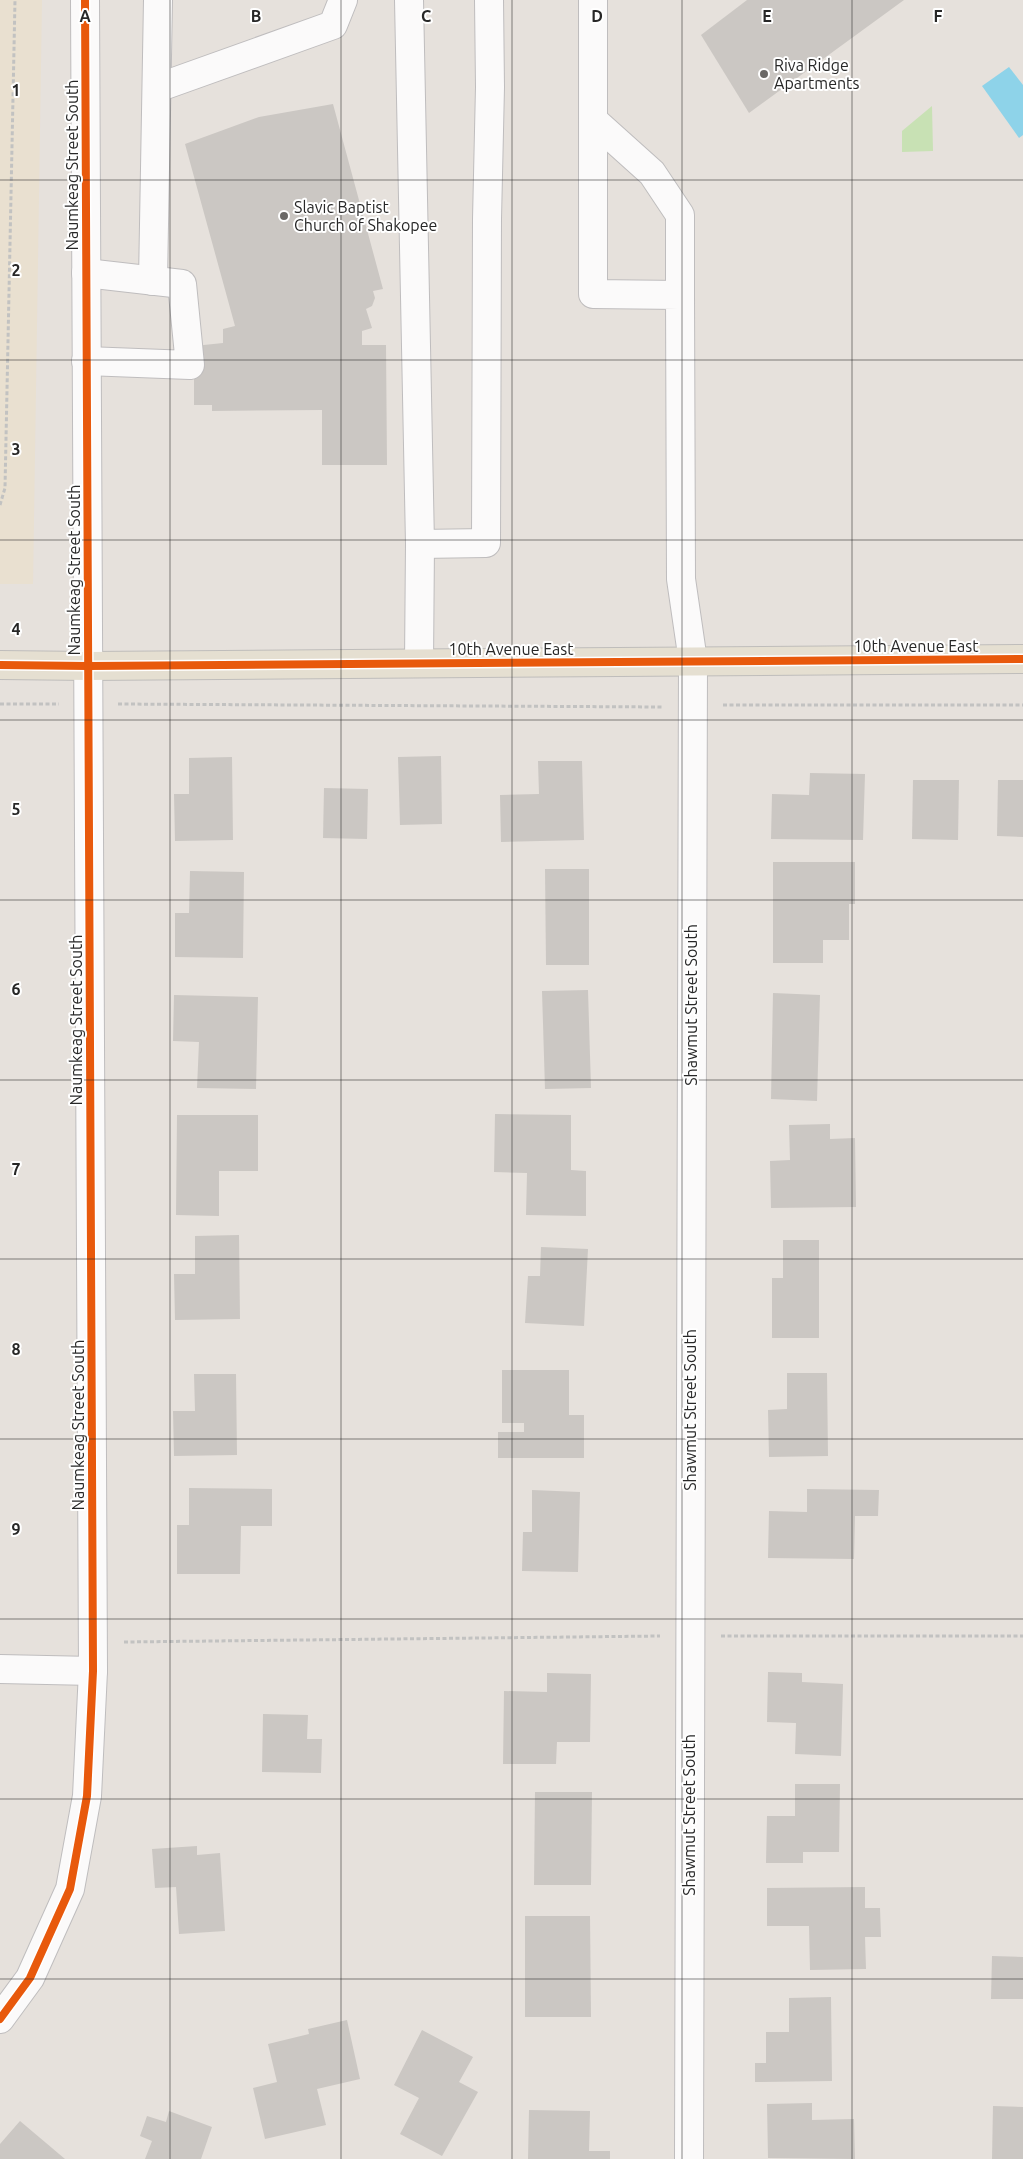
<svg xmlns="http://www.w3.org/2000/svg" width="1023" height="2159" font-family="Ubuntu,sans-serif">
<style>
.education{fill:#e9e0d0}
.green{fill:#c8e1b4}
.water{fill:#8ed3e9}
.building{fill:#cbc7c3}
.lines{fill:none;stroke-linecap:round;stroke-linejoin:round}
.minor-casing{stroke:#bfbdbe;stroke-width:30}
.major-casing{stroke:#bfbdbb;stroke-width:30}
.path{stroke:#c2c2c1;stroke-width:3;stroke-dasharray:4 2.5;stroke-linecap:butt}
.minor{stroke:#fbfafa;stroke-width:28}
.major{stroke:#e5dfd1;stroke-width:28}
.cycleway-casing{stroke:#fff;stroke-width:11}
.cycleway{stroke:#e8590c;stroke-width:8}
.grid{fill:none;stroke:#272727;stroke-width:1;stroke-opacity:0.55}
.poi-dot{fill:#6a6866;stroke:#fff;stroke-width:2}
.labels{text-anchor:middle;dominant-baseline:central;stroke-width:4;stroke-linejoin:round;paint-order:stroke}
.poi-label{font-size:16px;fill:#272727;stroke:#fff;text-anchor:start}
.street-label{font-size:16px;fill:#272727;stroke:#fff}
.grid-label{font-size:16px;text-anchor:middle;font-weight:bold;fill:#272727;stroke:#fff;stroke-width:4;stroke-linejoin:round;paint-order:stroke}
</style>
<rect width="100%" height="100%" fill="#e6e1dc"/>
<polygon class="education" points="0,0 42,0 33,584 0,584"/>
<polygon class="green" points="932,106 933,151 902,152 902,131"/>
<polygon class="water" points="1009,67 1023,85 1023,135 1019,138 982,86"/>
<g class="building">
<polygon points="747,0 904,0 749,113 701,35"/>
<polygon points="333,104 383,289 373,291 375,298 372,306 366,309 372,328 362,331 362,345 386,345 387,465 322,465 322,410 212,411 212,405 194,405 194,346 223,343 223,329 235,326 185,144 259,117"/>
<polygon points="441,756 442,824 400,825 398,757"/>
<polygon points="232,757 233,840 175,841 174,794 189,794 189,758"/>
<polygon points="538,761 582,761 584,840 501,842 500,795 539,794"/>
<polygon points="810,773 865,774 863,840 771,839 772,794 809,795"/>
<polygon points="913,780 959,780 958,840 912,839"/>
<polygon points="998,780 1023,780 1023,837 997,836"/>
<polygon points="324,788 368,789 367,839 323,838"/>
<polygon points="773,862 855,862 855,904 849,904 849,940 823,940 823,963 773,963"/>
<polygon points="545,869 589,869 589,965 546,965"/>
<polygon points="190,871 244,872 243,958 175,957 175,913 189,913"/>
<polygon points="588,990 591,1088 545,1089 542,991"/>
<polygon points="773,993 820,995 817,1101 771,1099"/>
<polygon points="174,995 258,997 256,1089 197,1088 199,1042 173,1041"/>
<polygon points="495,1114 571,1115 571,1170 586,1171 586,1216 526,1215 527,1173 494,1172"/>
<polygon points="177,1115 258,1115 258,1171 219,1171 219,1216 176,1215"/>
<polygon points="830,1124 830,1139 855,1138 856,1207 771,1208 770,1161 790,1160 789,1125"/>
<polygon points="239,1235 240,1319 175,1320 174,1274 195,1274 195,1236"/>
<polygon points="783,1240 819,1240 819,1338 772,1338 772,1278 783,1278"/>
<polygon points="541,1247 588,1249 584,1326 525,1323 528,1276 540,1276"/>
<polygon points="502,1370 569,1370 569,1415 584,1415 584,1458 498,1458 498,1432 524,1432 524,1423 502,1423"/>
<polygon points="787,1373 827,1373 828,1456 769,1457 768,1410 787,1409"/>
<polygon points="194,1374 236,1374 237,1455 174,1456 173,1411 195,1411"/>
<polygon points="189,1488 272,1489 272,1526 241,1526 240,1574 177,1574 177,1525 189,1525"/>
<polygon points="807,1489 879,1490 878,1516 855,1516 854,1559 768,1558 769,1511 807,1512"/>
<polygon points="532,1490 580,1492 578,1572 522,1571 523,1532 532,1532"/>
<polygon points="768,1672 802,1673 802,1682 843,1684 841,1756 795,1754 796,1723 767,1722"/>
<polygon points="547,1673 591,1674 590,1742 557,1742 556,1764 503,1764 504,1691 547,1692"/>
<polygon points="263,1714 308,1715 307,1739 322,1739 321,1773 262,1772"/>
<polygon points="795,1784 840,1784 839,1852 803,1852 803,1863 766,1863 767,1816 795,1816"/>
<polygon points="535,1792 592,1792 591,1885 534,1885"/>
<polygon points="197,1846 197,1855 220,1853 225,1931 179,1934 176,1887 155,1888 152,1849"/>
<polygon points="865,1887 865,1908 880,1908 881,1937 865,1937 866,1969 810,1970 809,1926 767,1926 767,1888"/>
<polygon points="525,1916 590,1916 591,2017 525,2017"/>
<polygon points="992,1956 1023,1957 1023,1999 991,1999"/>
<polygon points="831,1997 832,2081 755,2082 755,2063 766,2063 766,2032 789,2032 789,1998"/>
<polygon points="347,2020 360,2079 317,2089 326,2125 265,2139 253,2088 277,2082 268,2044 309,2034 308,2029"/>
<polygon points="422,2030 473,2057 459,2082 478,2092 442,2156 400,2134 419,2098 394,2085"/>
<polygon points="812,2103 812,2120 854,2119 855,2159 768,2158 767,2104"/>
<polygon points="993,2106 1023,2107 1023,2159 992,2159"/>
<polygon points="529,2110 590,2111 589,2151 610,2151 610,2159 528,2159"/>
<polygon points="169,2111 212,2127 201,2159 145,2159 152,2141 140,2136 147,2116 166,2122"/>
<polygon points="20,2121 65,2159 0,2159 0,2144"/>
</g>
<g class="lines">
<defs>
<g id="minor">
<polyline points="409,0 420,544 419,663"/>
<polyline points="593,0 593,294 680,295 681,579 693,661 689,2159"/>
<polyline points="157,88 333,25 343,0"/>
<polyline points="593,120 652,173 680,215 680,295"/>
<polyline points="86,273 182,284 190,365 86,361"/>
<polyline points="153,281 158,0"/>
<polyline points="420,544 486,543 487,219 490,87 489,0"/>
<polyline points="0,1669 93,1671"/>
<polyline points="0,2019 30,1978 70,1889 87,1796 93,1671 85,0"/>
</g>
<polyline id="major" points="0,665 88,666 1023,659"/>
</defs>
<use href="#minor" class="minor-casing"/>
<use href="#major" class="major-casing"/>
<g class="path">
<polyline points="0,505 5,488 15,0"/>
<polyline points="0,704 59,704"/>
<polyline points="118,704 662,707"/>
<polyline points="723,705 1023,705"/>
<polyline points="721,1636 1023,1636"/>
<polyline points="124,1642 660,1636"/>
</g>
<use href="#minor" class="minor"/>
<use href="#major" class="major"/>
<defs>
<g id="cycleway">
<polyline points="0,665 88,666 1023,659"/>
<polyline points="0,2019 30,1978 70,1889 87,1796 93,1671 85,0"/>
</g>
</defs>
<use href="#cycleway" class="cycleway-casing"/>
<use href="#cycleway" class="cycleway"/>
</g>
<path class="grid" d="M170 0V2159M341 0V2159M512 0V2159M682 0V2159M852 0V2159M0 180H1023M0 360H1023M0 540H1023M0 720H1023M0 900H1023M0 1080H1023M0 1259H1023M0 1439H1023M0 1619H1023M0 1799H1023M0 1979H1023"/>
<g class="poi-dot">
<circle cx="764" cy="74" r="5"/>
<circle cx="284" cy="216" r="5"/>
</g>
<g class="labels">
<g class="poi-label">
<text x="774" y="65">Riva Ridge<tspan x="774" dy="18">Apartments</tspan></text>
<text x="294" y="207">Slavic Baptist<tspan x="294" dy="18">Church of Shakopee</tspan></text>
</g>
<g class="street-label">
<text transform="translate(72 165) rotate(-90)">Naumkeag Street South</text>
<text transform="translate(74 570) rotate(-90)">Naumkeag Street South</text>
<text x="916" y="646">10th Avenue East</text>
<text x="511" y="649">10th Avenue East</text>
<text transform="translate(691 1005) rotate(-90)">Shawmut Street South</text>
<text transform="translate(76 1020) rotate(-90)">Naumkeag Street South</text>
<text transform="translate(690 1410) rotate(-90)">Shawmut Street South</text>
<text transform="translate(78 1425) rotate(-90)">Naumkeag Street South</text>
<text transform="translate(689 1815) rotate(-90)">Shawmut Street South</text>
</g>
</g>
<g class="grid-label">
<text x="85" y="22">A</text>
<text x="256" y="22">B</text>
<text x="426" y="22">C</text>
<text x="597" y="22">D</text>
<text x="767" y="22">E</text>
<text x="938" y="22">F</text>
<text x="16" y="96">1</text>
<text x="16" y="276">2</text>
<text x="16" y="455">3</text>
<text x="16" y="635">4</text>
<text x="16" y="815">5</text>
<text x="16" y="995">6</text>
<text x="16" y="1175">7</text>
<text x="16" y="1355">8</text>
<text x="16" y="1535">9</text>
</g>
</svg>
